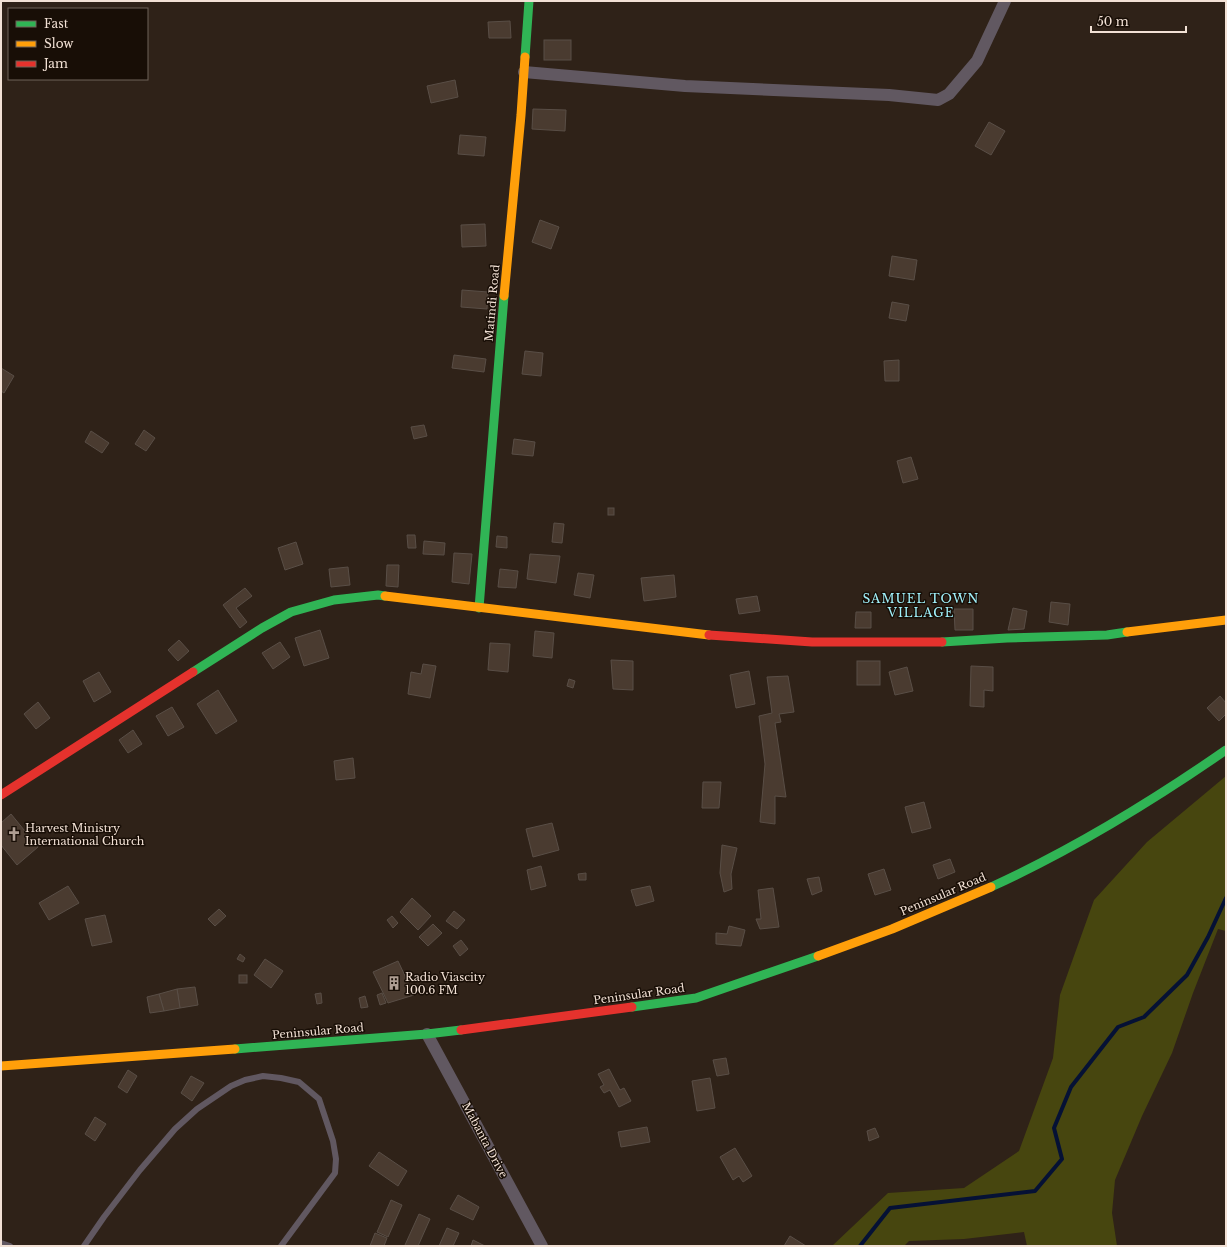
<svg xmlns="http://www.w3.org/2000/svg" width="1227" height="1247" font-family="'Libre Baskerville',serif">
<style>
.green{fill:#47460f}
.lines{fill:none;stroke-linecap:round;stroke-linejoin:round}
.stream{stroke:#051135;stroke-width:4}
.building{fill:#4a3b30;stroke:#594e46}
.lane{stroke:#615861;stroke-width:6}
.street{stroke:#615861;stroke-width:12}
.fast{stroke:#30b455;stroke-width:9}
.slow{stroke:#ff9f0a;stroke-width:9}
.jam{stroke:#e5322d;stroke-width:9}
.labels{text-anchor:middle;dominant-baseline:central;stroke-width:3;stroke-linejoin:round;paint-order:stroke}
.street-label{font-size:11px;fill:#f2e1d5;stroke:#180e06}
.poi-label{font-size:11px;fill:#f2e1d5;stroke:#180e06;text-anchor:start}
.neighbourhood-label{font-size:12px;letter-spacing:1px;fill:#a1f2fc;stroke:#180e06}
</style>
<rect width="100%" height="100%" fill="#2f2218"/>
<polygon class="green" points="1226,776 1226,931 1218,929 1193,993 1172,1053 1142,1116 1115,1180 1112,1213 1117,1246 1027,1246 1024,1232 964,1239 909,1241 904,1246 832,1246 888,1193 964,1188 1019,1151 1053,1058 1060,995 1094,900 1147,842"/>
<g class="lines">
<polyline class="stream" points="860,1246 890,1208 1035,1191 1062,1159 1054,1128 1071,1087 1118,1027 1144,1017 1187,975 1208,937 1226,898"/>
</g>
<g class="building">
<polygon points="510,21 511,38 489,38 488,22"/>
<rect x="544" y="40" width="27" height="20"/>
<polygon points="455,80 458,97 431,103 427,86"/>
<polygon points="533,109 566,110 565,131 532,129"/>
<polygon points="989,122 1005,131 991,155 975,146"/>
<polygon points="460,135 486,137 484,156 458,154"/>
<polygon points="540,220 559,227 551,249 532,242"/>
<polygon points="485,224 486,246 462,247 461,225"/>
<polygon points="892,256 917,260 914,280 889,276"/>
<polygon points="462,290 488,292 487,309 461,307"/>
<polygon points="892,302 909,305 906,321 889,318"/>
<polygon points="525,351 543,353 541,376 522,374"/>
<polygon points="454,355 486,359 484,372 452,368"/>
<polygon points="899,360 899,381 885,381 884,361"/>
<polygon points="1,368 14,376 4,393 1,391"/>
<polygon points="424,425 427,436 414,439 411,427"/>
<polygon points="144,430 155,438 146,451 135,444"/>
<polygon points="91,431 109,443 102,453 85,442"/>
<polygon points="514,439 535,442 533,456 512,454"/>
<polygon points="911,457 918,479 903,483 897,461"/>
<rect x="608" y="508" width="6" height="7"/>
<polygon points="554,523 564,524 562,543 552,542"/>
<polygon points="407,535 415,535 416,548 408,548"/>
<polygon points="497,536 507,537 507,548 496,547"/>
<polygon points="424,541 445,543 444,555 423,554"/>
<polygon points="296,542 303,564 285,570 278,548"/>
<polygon points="454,553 472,554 469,584 452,582"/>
<polygon points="530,554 560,556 556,583 527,579"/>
<polygon points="387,565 399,565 398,587 386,586"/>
<polygon points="348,567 350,585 331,587 329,569"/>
<polygon points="500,569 518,571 516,588 498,587"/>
<polygon points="578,573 594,575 590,598 574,595"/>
<polygon points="674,575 676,597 644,601 641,578"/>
<polygon points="245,588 252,596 236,608 247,622 240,628 223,605"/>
<polygon points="757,596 760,611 739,614 736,599"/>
<polygon points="1051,602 1070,604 1068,625 1049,622"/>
<polygon points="1013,608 1027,611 1024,629 1008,630"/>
<polygon points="954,609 973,609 973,630 955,630"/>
<polygon points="856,612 871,612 871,628 855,628"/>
<polygon points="320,630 329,658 304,666 295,638"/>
<polygon points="535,631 554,633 552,658 533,656"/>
<polygon points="179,640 189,651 178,661 168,650"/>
<polygon points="280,642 290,657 273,669 262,653"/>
<polygon points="490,643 510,644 508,672 488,670"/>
<polygon points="611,660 633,661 633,690 613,689"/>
<rect x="857" y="661" width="23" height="24"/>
<polygon points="423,664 436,666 430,698 408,694 411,672 421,674"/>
<polygon points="971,666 993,667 993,691 984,690 984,707 970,706"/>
<polygon points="907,667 913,691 895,695 889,672"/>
<polygon points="749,671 755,704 736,708 730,675"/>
<polygon points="99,672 111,692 94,702 83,681"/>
<polygon points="788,676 794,712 779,714 781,722 775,723 786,797 775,796 775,824 760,822 765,764 759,716 772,713 767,677"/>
<polygon points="569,679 575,681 573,688 567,686"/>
<polygon points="218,690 237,721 216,734 197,704"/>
<polygon points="1220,696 1226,703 1226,714 1219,721 1207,708"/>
<polygon points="38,702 50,718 36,729 24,714"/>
<polygon points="172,707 184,727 168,736 156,716"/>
<polygon points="133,730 142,744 128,753 119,740"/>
<polygon points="353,758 355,778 336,780 334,761"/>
<polygon points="703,782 721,782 719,808 702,808"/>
<polygon points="924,802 931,828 912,833 905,807"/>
<polygon points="11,814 38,847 17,865 1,845 1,823"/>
<polygon points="552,823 559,850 533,857 526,829"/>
<polygon points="722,845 737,848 731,874 732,889 724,892 720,873"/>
<polygon points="950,859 955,872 938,879 933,865"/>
<polygon points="541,866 546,886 531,890 527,870"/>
<polygon points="884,869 891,890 875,895 868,874"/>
<polygon points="586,873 586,880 579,880 578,874"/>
<polygon points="819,877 822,891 812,895 807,879"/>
<polygon points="68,886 79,903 49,920 39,903"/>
<polygon points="650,886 654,901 636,906 631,890"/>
<polygon points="773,888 779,927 760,929 756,919 761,919 758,890"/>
<polygon points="412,898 431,916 418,930 400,912"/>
<polygon points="219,909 226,916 215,926 208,919"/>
<polygon points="454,911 465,920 457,929 446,921"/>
<polygon points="105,915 112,942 92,946 85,919"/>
<polygon points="392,916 398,923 393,928 387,920"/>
<polygon points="433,924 442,933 428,946 419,937"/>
<polygon points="729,926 745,930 741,946 716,944 716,933 727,934"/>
<polygon points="461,940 468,949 460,956 453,946"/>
<polygon points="240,954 245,958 243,962 237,959"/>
<polygon points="265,959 283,971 271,988 254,975"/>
<polygon points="398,961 414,995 388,1003 373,972"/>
<rect x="239" y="975" width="8" height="8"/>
<polygon points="195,987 198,1005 180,1008 177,989"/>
<polygon points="177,989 180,1008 164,1011 159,994"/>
<polygon points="321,993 322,1003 317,1004 315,994"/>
<polygon points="382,993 386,1003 380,1005 377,995"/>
<polygon points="159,994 164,1011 150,1013 147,997"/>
<polygon points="365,996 368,1007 361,1008 359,998"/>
<polygon points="726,1058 729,1074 717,1076 713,1060"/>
<polygon points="609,1069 620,1090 624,1088 631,1101 619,1107 610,1090 604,1093 600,1087 604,1085 598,1074"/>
<polygon points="128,1070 137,1076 127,1093 118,1087"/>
<polygon points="191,1076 204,1083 192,1101 181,1093"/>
<polygon points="710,1078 715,1108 697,1111 692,1081"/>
<polygon points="95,1117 106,1124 95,1141 85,1134"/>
<polygon points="647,1127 650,1142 621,1147 618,1132"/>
<polygon points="875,1128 879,1137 869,1141 867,1131"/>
<polygon points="735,1148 752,1176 743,1182 739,1176 733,1180 720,1157"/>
<polygon points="379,1152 407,1171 398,1186 369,1166"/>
<polygon points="458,1195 479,1207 473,1220 450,1209"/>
<polygon points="391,1200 402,1205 388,1237 377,1232"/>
<polygon points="419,1214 430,1219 418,1246 406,1246 405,1245"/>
<polygon points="447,1228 459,1233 453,1246 439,1246"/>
<polygon points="375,1233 387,1238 384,1246 370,1246"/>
<polygon points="790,1236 806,1246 784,1246"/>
<polygon points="473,1240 485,1246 471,1246"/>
</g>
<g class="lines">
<g class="lane">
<polyline points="1,1243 10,1246"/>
<polyline points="84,1246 104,1217 140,1170 175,1129 197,1109 231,1086 245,1080 263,1076 281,1078 299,1082 319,1099 333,1141 336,1159 335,1173 281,1246"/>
</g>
<g class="street">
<polyline points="524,72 685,86 889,95 938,100 949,94 977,61 1005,1"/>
<polyline points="427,1034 542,1246"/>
</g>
<g class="fast">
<polyline points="525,57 529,1"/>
<polyline points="479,608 504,296"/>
<polyline points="942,642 1007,638 1107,635 1127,632"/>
<polyline points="193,672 262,628 291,612 334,600 378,595 385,596"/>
<path d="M991 887C1074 849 1151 802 1226 750"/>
<polyline points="632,1007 696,998 818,956"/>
<polyline points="235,1049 427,1034 461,1030"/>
</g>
<g class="slow">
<polyline points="504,296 521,115 525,57"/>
<polyline points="385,596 709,635"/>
<polyline points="1127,632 1226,620"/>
<polyline points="818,956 892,929 991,887"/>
<polyline points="1,1066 235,1049"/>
</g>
<g class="jam">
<polyline points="709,635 812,642 942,642"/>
<polyline points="1,795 193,672"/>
<polyline points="461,1030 632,1007"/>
</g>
</g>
<defs>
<symbol id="church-bare" viewBox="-9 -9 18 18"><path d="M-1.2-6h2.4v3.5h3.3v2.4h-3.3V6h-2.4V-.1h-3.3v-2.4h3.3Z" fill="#ae9e93" stroke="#180e06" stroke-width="2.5" paint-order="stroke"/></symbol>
<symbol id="building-bare" viewBox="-9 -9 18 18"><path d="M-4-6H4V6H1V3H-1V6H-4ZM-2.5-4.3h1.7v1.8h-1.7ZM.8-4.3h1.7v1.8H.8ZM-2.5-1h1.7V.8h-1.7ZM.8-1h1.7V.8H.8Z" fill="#ae9e93" stroke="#180e06" stroke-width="2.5" paint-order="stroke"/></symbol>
</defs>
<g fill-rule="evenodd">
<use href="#church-bare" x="4" y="824" width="20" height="20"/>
<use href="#building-bare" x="384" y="973" width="20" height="20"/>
</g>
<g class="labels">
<g class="street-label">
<text transform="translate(492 303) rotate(-85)">Matindi Road</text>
<text transform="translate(943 894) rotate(-23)">Peninsular Road</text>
<text transform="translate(639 994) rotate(-8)">Peninsular Road</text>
<text transform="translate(318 1031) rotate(-5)">Peninsular Road</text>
<text transform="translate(485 1140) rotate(62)">Mabanta Drive</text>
</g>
<g class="poi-label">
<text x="25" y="828">Harvest Ministry<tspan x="25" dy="13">International Church</tspan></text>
<text x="405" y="977">Radio Viascity<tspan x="405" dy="13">100.6 FM</tspan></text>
</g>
<g class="neighbourhood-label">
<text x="921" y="598">SAMUEL TOWN<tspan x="921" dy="14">VILLAGE</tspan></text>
</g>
</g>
<rect width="1227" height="1247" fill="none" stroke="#f2e1d5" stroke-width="4"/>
<rect x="8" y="8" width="140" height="72" fill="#180e06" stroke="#6f6259"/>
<rect x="16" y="21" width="20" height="6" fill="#30b455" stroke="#6f6259"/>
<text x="44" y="28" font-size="12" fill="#f2e1d5">Fast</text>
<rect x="16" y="41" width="20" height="6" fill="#ff9f0a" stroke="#6f6259"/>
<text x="44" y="48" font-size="12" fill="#f2e1d5">Slow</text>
<rect x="16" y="61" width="20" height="6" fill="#e5322d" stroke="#6f6259"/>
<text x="44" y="68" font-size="12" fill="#f2e1d5">Jam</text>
<path d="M1091 26v6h95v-6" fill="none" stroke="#f2e1d5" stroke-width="2"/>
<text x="1097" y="26" font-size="12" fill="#f2e1d5" stroke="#180e06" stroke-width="3" paint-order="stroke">50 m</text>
</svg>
